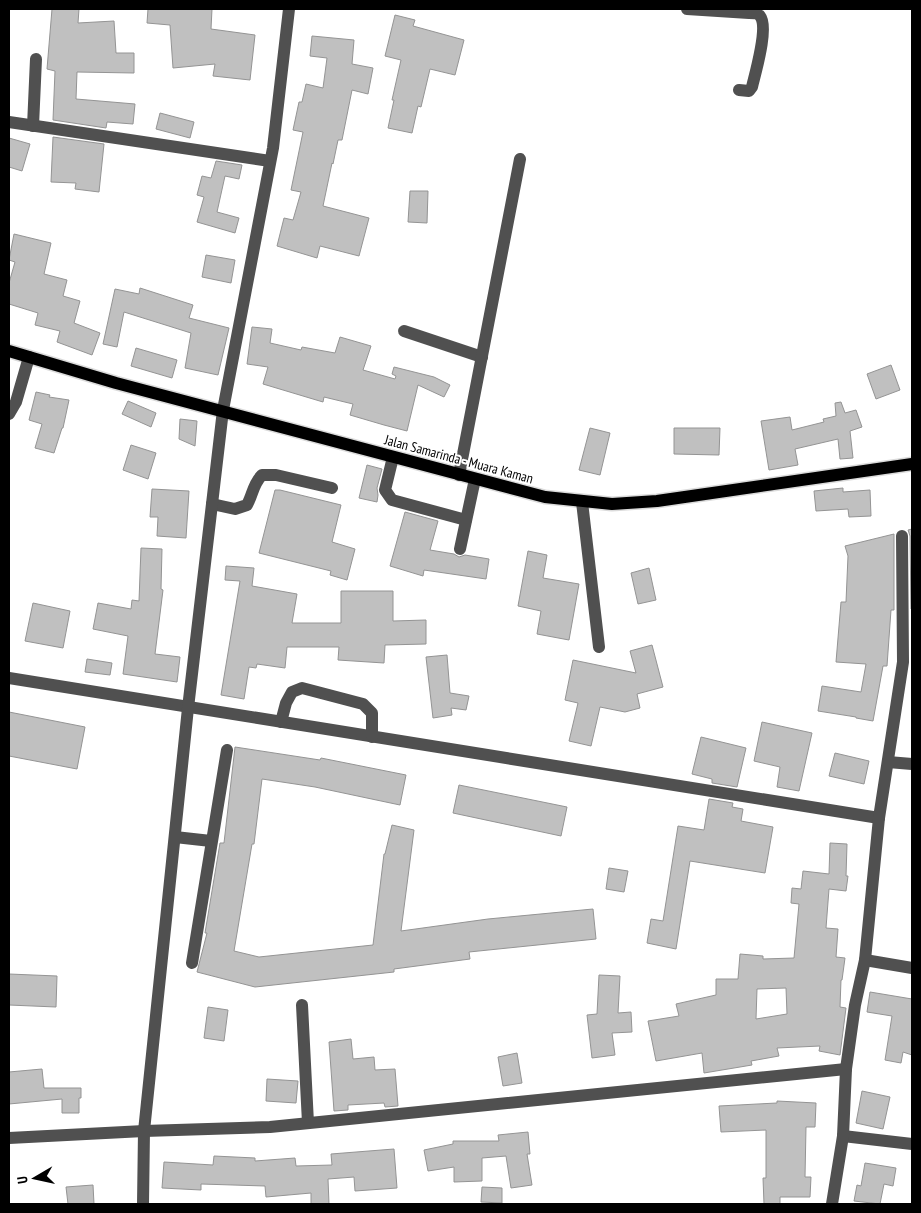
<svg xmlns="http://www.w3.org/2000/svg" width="921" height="1213" font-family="'PT Sans Narrow',sans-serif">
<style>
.building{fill:#c0c0c0;stroke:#949494;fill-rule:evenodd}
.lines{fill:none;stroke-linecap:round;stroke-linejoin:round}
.major-casing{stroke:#dbdbdb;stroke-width:15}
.minor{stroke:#505050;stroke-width:12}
.major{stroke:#000;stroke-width:12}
.labels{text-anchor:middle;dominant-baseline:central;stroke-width:4;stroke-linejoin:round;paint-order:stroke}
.street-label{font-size:14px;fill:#000;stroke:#fff}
</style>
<rect width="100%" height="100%" fill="#fff"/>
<g class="building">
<polygon points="52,9 79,9 78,23 114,21 116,53 134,53 134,73 77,72 76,99 135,104 133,124 107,122 106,128 53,120 55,71 47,69"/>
<polygon points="148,9 212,9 211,29 255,35 250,80 213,76 215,64 173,68 170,25 147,23"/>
<polygon points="395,15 415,20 413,26 464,40 455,75 430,69 421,107 418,106 412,133 388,128 394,100 392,100 401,60 385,56"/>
<polygon points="312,36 354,40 352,64 373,68 368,94 352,90 342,140 338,140 333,164 332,163 323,206 369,218 359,256 320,246 317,258 277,246 284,218 293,220 301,192 291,190 303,132 293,130 299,102 302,102 306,84 323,88 327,58 310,56"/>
<polygon points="160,113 194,122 190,138 156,129"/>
<polygon points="53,137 104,144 99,192 75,189 76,183 51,182"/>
<polygon points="9,138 30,144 22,171 9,167"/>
<polygon points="216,161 242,165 239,179 225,176 217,212 239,218 235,233 197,222 204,197 197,195 202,176 211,178"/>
<polygon points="410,191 428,191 427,223 408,222"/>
<polygon points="14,234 51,243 44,274 67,280 63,296 80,301 74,323 100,333 92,355 57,342 60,331 35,325 38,313 9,304 9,283 15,262 9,260"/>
<polygon points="206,255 235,260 231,283 202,277"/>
<polygon points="140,288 193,305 189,318 229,328 218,375 185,368 191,333 124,312 117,347 103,344 115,289 139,294"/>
<polygon points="252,327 272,329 270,343 301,350 302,347 335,353 340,337 371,346 363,370 395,379 396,376 392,374 394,367 434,377 450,385 444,397 418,385 407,431 384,425 350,415 353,404 324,397 323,402 263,384 268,367 247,364"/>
<polygon points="136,348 177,360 172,378 131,366"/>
<polygon points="891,365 900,390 876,399 867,374"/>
<polygon points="36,392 50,395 49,397 69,400 63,428 62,428 54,453 35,448 42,424 29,420"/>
<polygon points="128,401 156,413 151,427 122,414"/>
<polygon points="841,402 845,413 856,410 862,427 850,431 853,458 840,459 838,439 795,449 798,465 769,470 761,421 790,417 792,430 824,422 823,419 836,416 835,403"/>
<polygon points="180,419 197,421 195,446 179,439"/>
<polygon points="590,428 610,433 600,475 579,470"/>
<polygon points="674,428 720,428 719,455 674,454"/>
<polygon points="131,445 156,453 148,479 123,470"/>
<polygon points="367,465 382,469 377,488 378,495 377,502 359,498"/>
<polygon points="843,488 843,492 870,490 871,516 849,517 848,509 816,511 814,491"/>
<polygon points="152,489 189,491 186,538 157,536 158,517 150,517"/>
<polygon points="275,490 280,490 341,505 332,542 355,549 347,580 330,575 331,571 259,553"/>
<polygon points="405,512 438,521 430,550 454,554 459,557 465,555 489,559 486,579 424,570 423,576 390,566"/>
<polygon points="912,529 912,609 911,609 910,536 908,530"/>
<polygon points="894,534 894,610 891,610 887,666 883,666 873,721 856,718 856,717 818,711 822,686 861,692 866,664 836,662 841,602 846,602 848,556 845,546"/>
<polygon points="141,548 162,549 161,589 163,590 155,654 180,657 177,682 123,674 128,636 93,629 98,603 131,609 132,600 139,601"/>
<polygon points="528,551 547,555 543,578 579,584 569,640 537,634 541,611 518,606"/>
<polygon points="226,566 254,568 252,586 297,594 292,623 341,623 341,591 393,591 393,621 426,620 426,644 385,645 384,663 338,660 339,647 287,647 285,668 257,664 256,668 249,667 244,699 221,695 240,581 225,580"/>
<polygon points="649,568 656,600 638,604 631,573"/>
<polygon points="33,603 70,611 63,648 25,641"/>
<polygon points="652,645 663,687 637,694 640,708 625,712 600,707 591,746 569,741 578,703 565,700 573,660 636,673 630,651"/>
<polygon points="447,655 450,693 469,696 466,710 451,708 452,715 433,718 426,657"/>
<polygon points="87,659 112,663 110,675 85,672"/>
<polygon points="9,712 85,727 77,769 9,756"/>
<polygon points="762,722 812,733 799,791 777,787 780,767 754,761"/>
<polygon points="701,737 746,748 737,787 712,783 712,779 692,774"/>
<polygon points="235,747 320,760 321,758 406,775 400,805 315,787 262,779 254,844 252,844 234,951 259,957 373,945 384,854 385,854 392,825 414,830 401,931 488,919 593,909 596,939 469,952 470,959 394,969 394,972 255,987 197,972 207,933 205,933 220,843 224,843"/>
<polygon points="835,753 869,761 864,784 829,776"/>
<polygon points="459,785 567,807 561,836 453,813"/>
<polygon points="709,799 733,803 732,807 743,809 741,821 773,827 765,873 690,861 676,949 647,943 651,919 663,921 678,826 704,830"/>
<path d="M830 843 847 844 846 876H848L846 891 829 889 826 928 838 929 836 957 845 958 842 980H841L840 1007 846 1008 840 1055 819 1051 820 1046 777 1048 779 1056 751 1061 752 1065 704 1073 702 1053 656 1061 648 1021 679 1016 676 1004 716 995V979H738L740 954 763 956V959L794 958 799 904 791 903 792 888 801 889 803 871 829 874ZM786 988 787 1014 756 1019 757 989Z"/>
<polygon points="609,868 628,871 624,892 606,889"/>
<polygon points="9,974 57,976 56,1007 9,1005"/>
<polygon points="599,975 620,976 618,1013 631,1012 632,1032 612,1033 615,1055 592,1058 587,1015 597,1014"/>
<polygon points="870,992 912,999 912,1055 903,1052 901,1063 885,1060 892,1016 867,1012"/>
<polygon points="208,1007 228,1010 224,1041 204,1038"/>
<polygon points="351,1039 353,1059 374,1057 375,1070 395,1069 398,1106 385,1107 384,1103 348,1105 348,1110 334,1111 329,1042"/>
<polygon points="517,1053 522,1083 503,1086 498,1057"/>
<polygon points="42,1069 44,1088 81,1088 81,1098 79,1098 79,1113 62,1113 62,1099 9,1104 9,1072"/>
<polygon points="267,1079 298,1081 296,1103 266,1101"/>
<polygon points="862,1091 890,1097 883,1129 856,1123"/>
<polygon points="777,1101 816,1103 815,1127 806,1127 805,1177 811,1177 810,1197 780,1197 780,1204 764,1204 763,1178 766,1178 766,1130 721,1132 719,1106 777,1103"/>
<polygon points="528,1132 530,1154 527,1154 532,1185 511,1188 506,1156 482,1158 482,1181 454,1182 454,1167 428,1171 424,1150 453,1144 453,1141 499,1141 498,1135"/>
<polygon points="394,1149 397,1188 355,1191 354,1177 328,1179 329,1204 311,1204 311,1193 266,1197 265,1186 201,1184 201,1190 162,1188 164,1162 213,1165 214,1156 255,1158 255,1161 295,1158 296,1166 332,1165 331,1154"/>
<polygon points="865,1163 896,1168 893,1186 884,1184 880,1204 854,1201 857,1185 861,1186"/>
<polygon points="93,1185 94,1204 68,1204 66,1187"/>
<polygon points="482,1187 502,1188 502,1203 481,1202"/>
</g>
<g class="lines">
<defs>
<polyline id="major" points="9,351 116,383 545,497 612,504 657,501 912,464"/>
</defs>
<use href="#major" class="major-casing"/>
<g class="minor">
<path d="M687 9 749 13C753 13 758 13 760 16 769 27 755 74 752 87L749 91 739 90"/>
<polyline points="9,122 270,161"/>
<polyline points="33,126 36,59"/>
<polyline points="404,331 482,357"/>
<polyline points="9,414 16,402 29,357"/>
<polyline points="393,457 385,490 392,500 466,520"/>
<polyline points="459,475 520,159"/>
<polyline points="582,502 599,647"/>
<path d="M212 504 235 509 247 505C253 494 253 484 262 475H276L332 488"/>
<polyline points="460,549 475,479"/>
<polyline points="9,678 879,818"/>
<polyline points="281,722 286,703 292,692 302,688 363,704 372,713 372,737"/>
<polyline points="888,762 912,764"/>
<polyline points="175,837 211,841"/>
<polyline points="865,960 912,968"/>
<polyline points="192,963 227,750"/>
<polyline points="302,1005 308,1123"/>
<polyline points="843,1136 912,1144"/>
<polyline points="9,1138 144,1131 270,1127 846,1069"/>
<polyline points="143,1204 144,1131 188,708 212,504 223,410 273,148 289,9"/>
<polyline points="832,1204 843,1136 846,1069 855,1005 865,960 879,818 903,662 902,536"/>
</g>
<use href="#major" class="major"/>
</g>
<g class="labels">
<g class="street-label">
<text transform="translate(459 459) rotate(15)">Jalan Samarinda - Muara Kaman</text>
</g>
</g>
<rect width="921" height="1213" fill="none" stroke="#000000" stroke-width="20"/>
<g transform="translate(35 1178) rotate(261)" stroke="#ffffff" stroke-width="4" paint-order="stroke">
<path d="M0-4L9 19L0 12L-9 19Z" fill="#000000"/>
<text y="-8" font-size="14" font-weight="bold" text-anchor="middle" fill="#000000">U</text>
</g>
</svg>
